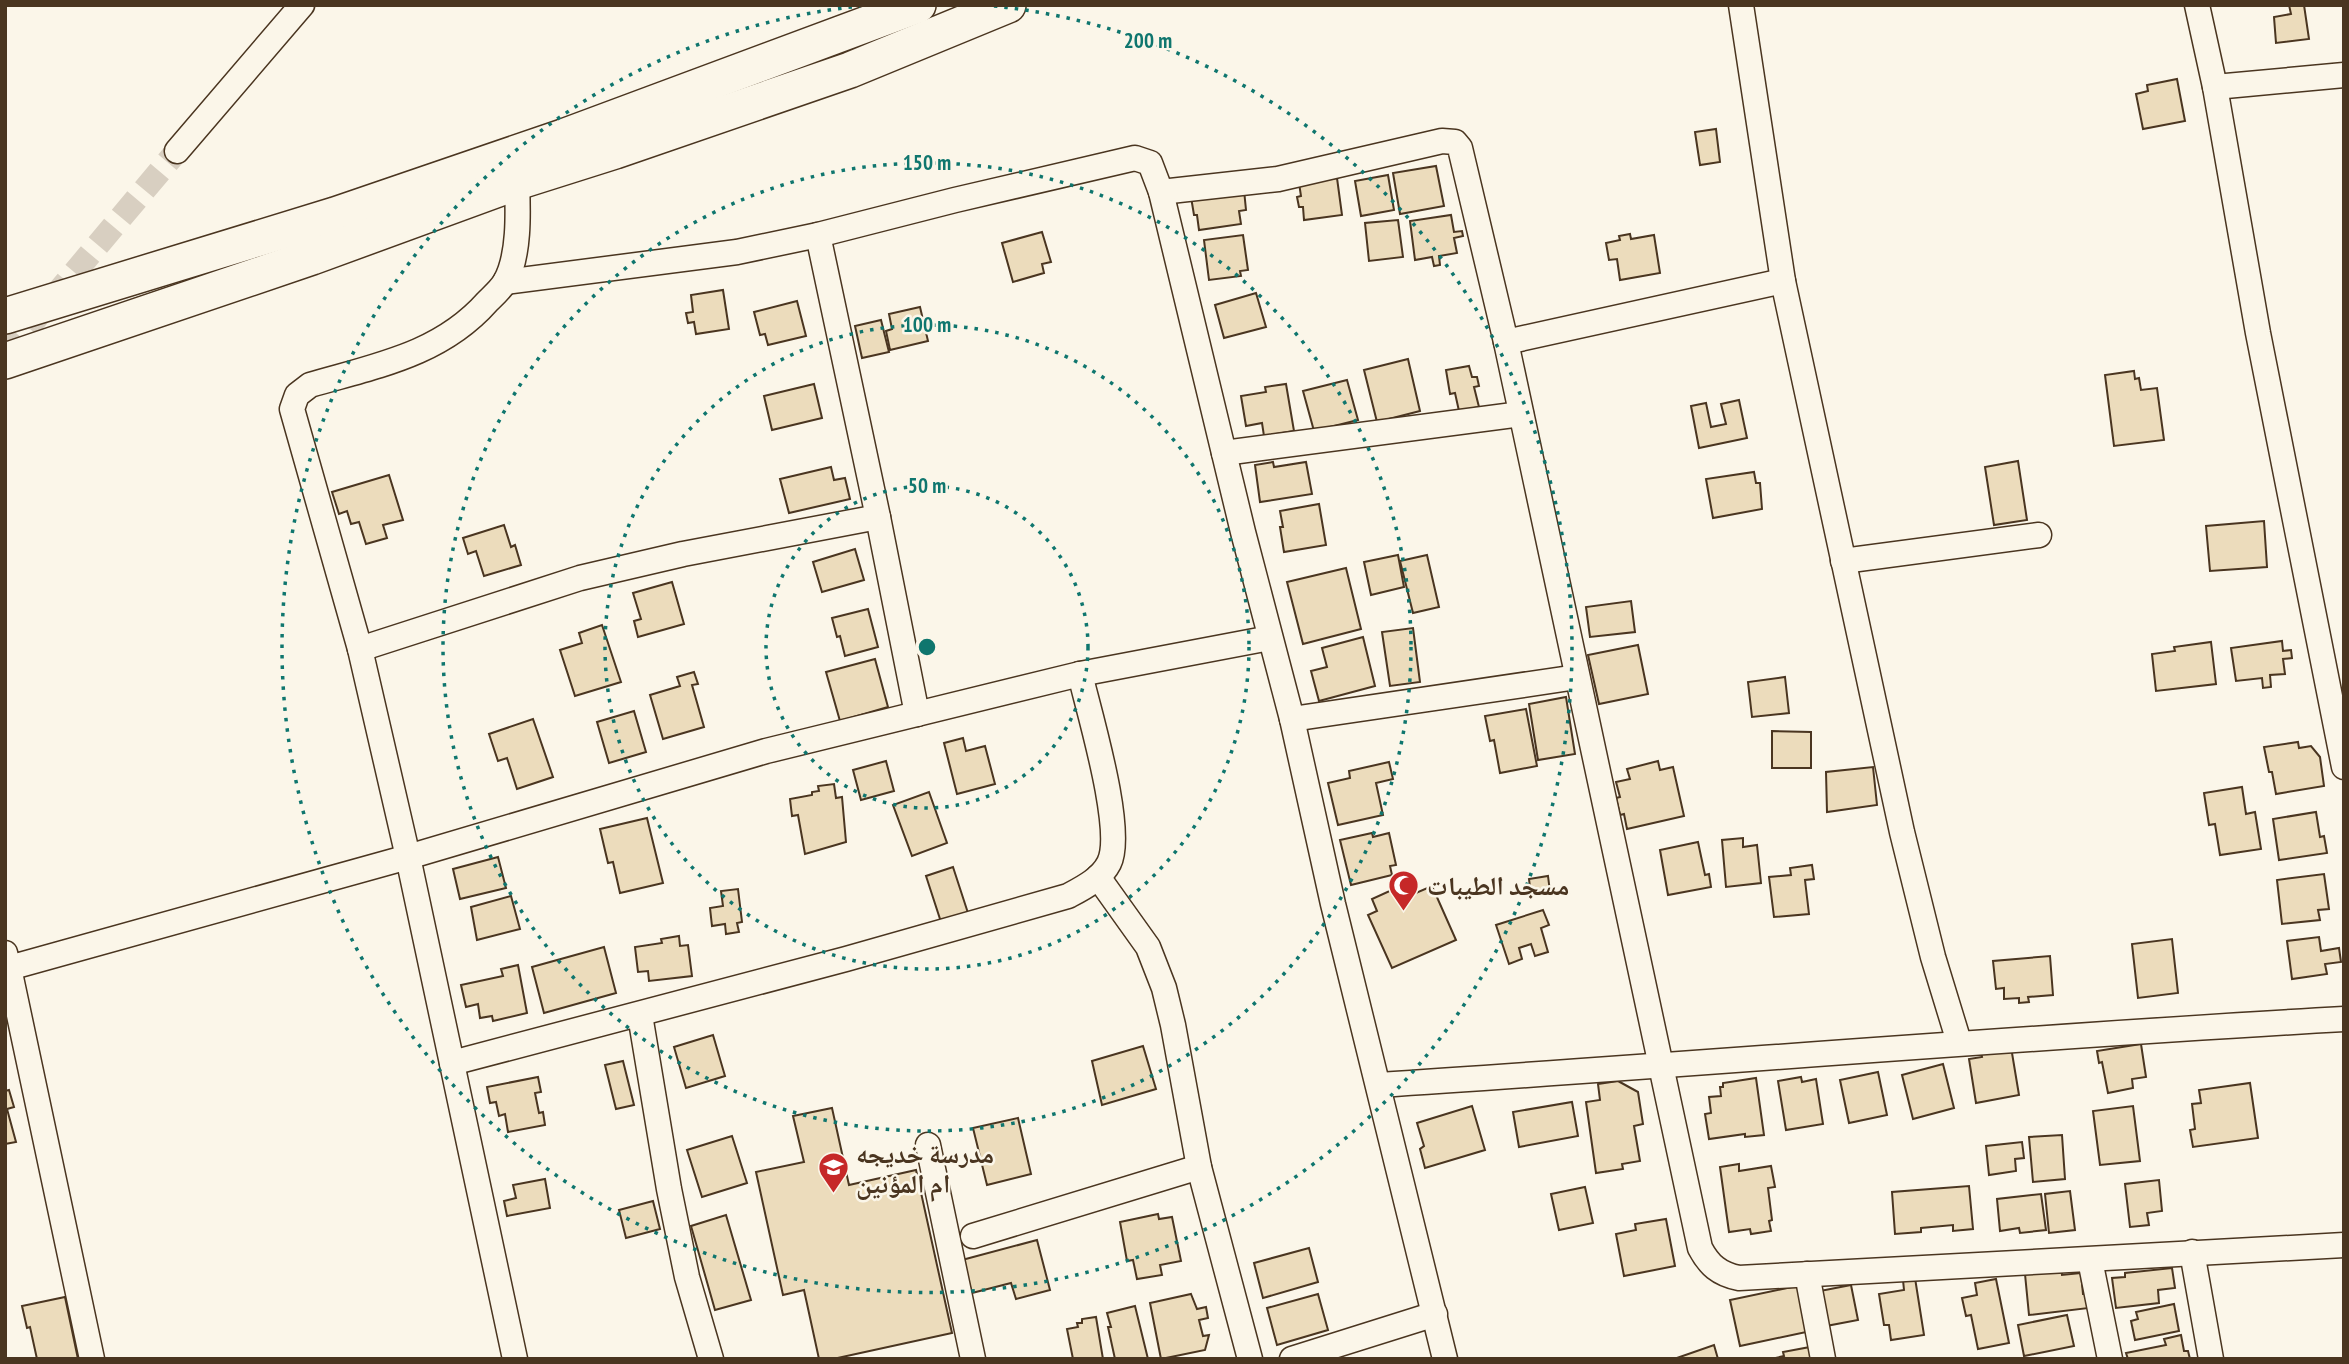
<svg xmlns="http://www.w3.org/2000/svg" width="2349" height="1364" font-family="'PT Sans Narrow','Noto Naskh Arabic',sans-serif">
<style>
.building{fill:#ecdcbc;stroke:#4a3520;stroke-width:2}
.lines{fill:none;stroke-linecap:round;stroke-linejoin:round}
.minor-tunnel{stroke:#d8cfc1;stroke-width:24;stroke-dasharray:24 12;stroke-linecap:butt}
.minor-casing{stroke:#4a3520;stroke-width:27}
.highway-casing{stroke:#4a3520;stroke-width:38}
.minor{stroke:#fbf6e9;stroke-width:24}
.highway{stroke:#fbf6e9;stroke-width:35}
.ring{fill:none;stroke:#0f766e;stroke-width:3.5;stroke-dasharray:3.5 7}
.labels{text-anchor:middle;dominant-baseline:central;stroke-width:5;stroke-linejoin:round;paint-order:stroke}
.poi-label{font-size:26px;font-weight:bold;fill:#4a3520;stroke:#fbf6e9;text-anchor:start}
.centre{fill:#0f766e;stroke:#fbf6e9;stroke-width:3.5}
.ring-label{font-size:21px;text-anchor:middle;font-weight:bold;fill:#0f766e;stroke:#fbf6e9;stroke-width:5;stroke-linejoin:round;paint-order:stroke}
</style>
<rect width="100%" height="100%" fill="#fbf6e9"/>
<g class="building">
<polygon points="2289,5 2304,5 2309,39 2276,43 2274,17 2291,14"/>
<polygon points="2177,79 2185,121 2143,129 2136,94 2148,91 2147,85"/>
<polygon points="1716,129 1720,162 1700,165 1695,132"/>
<polygon points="1436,166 1444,206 1400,214 1393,173"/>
<polygon points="1388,175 1394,210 1361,216 1355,181"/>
<polygon points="1337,178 1342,215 1304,220 1303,207 1299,207 1297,197 1301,196 1299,183"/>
<polygon points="1244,190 1246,210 1239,211 1241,224 1199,230 1197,215 1194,215 1191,197"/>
<polygon points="1451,215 1454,232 1462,231 1463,236 1454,238 1457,253 1439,256 1440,265 1434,266 1432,257 1415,260 1410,221"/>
<polygon points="1398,220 1403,257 1369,261 1365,223"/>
<polygon points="1042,232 1051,262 1042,264 1044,273 1013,282 1002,243"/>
<polygon points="1630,234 1631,239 1654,235 1660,273 1620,280 1617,259 1609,260 1606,243 1620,240 1619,236"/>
<polygon points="1243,235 1248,270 1240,271 1241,276 1209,280 1204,240"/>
<polygon points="723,290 729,329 696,334 694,322 688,323 686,313 693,312 691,295"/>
<polygon points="1256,293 1266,327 1224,338 1215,305"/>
<polygon points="797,301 806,336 768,345 765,334 760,335 754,312"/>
<polygon points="920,307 928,341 890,350 886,331 892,329 889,314"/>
<polygon points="881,320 889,352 862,358 855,326"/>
<polygon points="1408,359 1420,411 1377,422 1364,370"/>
<polygon points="1469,366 1472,377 1477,377 1479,386 1474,387 1479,407 1459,411 1455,393 1450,394 1446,370"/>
<polygon points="2134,371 2135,379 2139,378 2141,390 2157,388 2164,440 2114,446 2105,375"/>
<polygon points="1347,380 1358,420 1314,431 1303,391"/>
<polygon points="814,384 822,418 772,430 764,396"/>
<polygon points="1286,384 1294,431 1264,436 1262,423 1246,426 1241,396 1266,392 1265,387"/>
<polygon points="1739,400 1747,438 1699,448 1691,406 1706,403 1711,427 1726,424 1721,404"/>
<polygon points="2018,461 2027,520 1994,525 1985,467"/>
<polygon points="1273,462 1274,467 1306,462 1312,494 1260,502 1255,465"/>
<polygon points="831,467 834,480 845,478 850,499 789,513 780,479"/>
<polygon points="1754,472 1756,483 1760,483 1762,509 1713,518 1706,479"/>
<polygon points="389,475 403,520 383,525 387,538 366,544 359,522 351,524 347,511 339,514 332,492"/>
<polygon points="1319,504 1326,545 1284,552 1280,527 1283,527 1280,511"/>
<polygon points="2264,521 2267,567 2210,571 2206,526"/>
<polygon points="504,525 511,547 515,545 521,565 484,576 476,551 468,554 463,538"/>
<polygon points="855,549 864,580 822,592 813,562"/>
<polygon points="1398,555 1404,587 1371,595 1364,562"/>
<polygon points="1427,555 1439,607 1413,613 1400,561"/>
<polygon points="1346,568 1361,629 1303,644 1287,582"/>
<polygon points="672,582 684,624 638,637 634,621 641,619 633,593"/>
<polygon points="1631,601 1635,632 1590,637 1586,607"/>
<polygon points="868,609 878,647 845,656 840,636 837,637 832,618"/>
<polygon points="602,625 621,682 575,696 560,650 582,643 579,633"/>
<polygon points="1413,628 1420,682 1390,686 1382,632"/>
<polygon points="1363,637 1375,686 1319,701 1311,671 1327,667 1322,648"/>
<polygon points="2282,641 2283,651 2291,650 2292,658 2283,659 2285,674 2270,675 2271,687 2263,688 2262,678 2236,681 2231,648"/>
<polygon points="2211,642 2216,684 2156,691 2152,654 2175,651 2174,647"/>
<polygon points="1638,645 1648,694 1599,704 1588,655"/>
<polygon points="875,659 888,707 840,721 826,672"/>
<polygon points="694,672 698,684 692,685 704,727 663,739 650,695 680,686 677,677"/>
<polygon points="1785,677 1789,713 1752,717 1748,682"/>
<polygon points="1566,697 1575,754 1538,760 1529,704"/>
<polygon points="1526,709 1537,766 1500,773 1494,740 1490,741 1485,716"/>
<polygon points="634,711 646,752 609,763 597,722"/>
<polygon points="533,719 553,777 517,789 507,758 498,761 489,734"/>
<polygon points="1772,731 1811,732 1811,768 1772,768"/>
<polygon points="963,738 966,751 985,746 995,784 957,794 944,743"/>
<polygon points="2298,742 2299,748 2311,746 2320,757 2324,786 2276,794 2272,772 2269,772 2264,747"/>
<polygon points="886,761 894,791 861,800 853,770"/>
<polygon points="1658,761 1660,770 1673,767 1684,816 1627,829 1624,814 1620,815 1616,798 1620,797 1616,782 1630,779 1627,769"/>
<polygon points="1389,762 1393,779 1376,783 1383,815 1338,825 1328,783 1350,778 1349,771"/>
<polygon points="1873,767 1877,805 1827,812 1826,772"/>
<polygon points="834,784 836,798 842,797 846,842 805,854 798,815 792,816 790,799 812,795 812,792 819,791 818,786"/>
<polygon points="2242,787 2246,814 2255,812 2261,849 2220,855 2215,824 2209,825 2204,793"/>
<polygon points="929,792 947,843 912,856 893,805"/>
<polygon points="2316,812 2320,837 2324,836 2327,853 2279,860 2273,819"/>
<polygon points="647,818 663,883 620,893 613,862 608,863 600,829"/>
<polygon points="1372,833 1373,837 1389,833 1396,865 1390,866 1392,875 1351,885 1340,840"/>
<polygon points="1743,838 1743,847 1757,845 1761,883 1726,887 1722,840"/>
<polygon points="1698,842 1705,875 1709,874 1711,887 1668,895 1660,850"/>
<polygon points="498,857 506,888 460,899 453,869"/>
<polygon points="1812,865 1814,879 1805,880 1809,914 1774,917 1769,877 1791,875 1790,868"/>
<polygon points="953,867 968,913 941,922 926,876"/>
<polygon points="2324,874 2329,909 2318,910 2320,920 2282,924 2277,880"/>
<polygon points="1548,876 1550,892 1531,895 1529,879"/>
<polygon points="1432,886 1456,940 1392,968 1368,915 1377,911 1372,899 1394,889 1402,899"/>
<polygon points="738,889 742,922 737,923 739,932 726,934 725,924 712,926 710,908 723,906 721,891"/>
<polygon points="511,896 520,929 477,940 471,907"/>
<polygon points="1543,910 1549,925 1541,928 1548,952 1535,956 1531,944 1519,948 1522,959 1509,964 1496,925"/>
<polygon points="679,936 680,946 688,945 692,976 649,981 648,971 638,972 635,947 662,943 661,939"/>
<polygon points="2319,937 2321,951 2339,948 2341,962 2325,964 2327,974 2292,979 2287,941"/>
<polygon points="2172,939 2178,993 2138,998 2132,944"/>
<polygon points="604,947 616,993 544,1013 532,967"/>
<polygon points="2050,956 2053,995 2028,997 2029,1002 2019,1003 2019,998 2004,999 2004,988 1996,989 1993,961"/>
<polygon points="518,965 527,1013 493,1021 492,1016 480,1018 478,1004 466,1007 461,985 503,976 501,969"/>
<polygon points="713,1035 725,1076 686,1088 674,1047"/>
<polygon points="2141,1044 2146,1077 2132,1079 2133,1088 2108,1093 2102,1062 2099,1063 2097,1051"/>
<polygon points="1143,1046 1156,1089 1102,1105 1092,1061"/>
<polygon points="2011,1047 2019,1095 1976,1103 1969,1059 1982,1057 1981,1052"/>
<polygon points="623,1061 634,1105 616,1109 605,1065"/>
<polygon points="1943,1064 1954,1108 1913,1119 1902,1075"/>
<polygon points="1878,1072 1887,1115 1849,1123 1840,1080"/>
<polygon points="538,1077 541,1092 535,1093 539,1113 543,1112 545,1125 508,1132 505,1114 499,1116 496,1102 490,1103 487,1087"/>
<polygon points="1801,1077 1802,1082 1816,1079 1823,1124 1786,1130 1778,1081"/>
<polygon points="1756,1078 1764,1135 1745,1137 1745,1134 1709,1139 1705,1114 1711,1113 1709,1097 1721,1096 1720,1087 1723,1087 1723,1083"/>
<polygon points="1618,1081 1638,1092 1643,1124 1634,1126 1640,1161 1622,1164 1623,1169 1596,1173 1586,1102 1600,1100 1598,1084"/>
<polygon points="2250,1083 2258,1138 2193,1147 2190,1130 2195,1129 2192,1104 2201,1103 2199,1090"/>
<polygon points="9,1090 14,1107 7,1109 16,1142 5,1144 5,1091"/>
<polygon points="1572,1102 1578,1136 1519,1147 1513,1112"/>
<polygon points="1472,1106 1485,1150 1425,1168 1420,1149 1424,1146 1417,1123"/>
<polygon points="2133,1106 2140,1161 2100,1165 2093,1111"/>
<polygon points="832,1108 849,1185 916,1170 952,1333 833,1359 819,1359 804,1290 783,1295 756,1172 804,1162 793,1116"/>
<polygon points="1018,1118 1031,1174 987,1185 973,1128"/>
<polygon points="2062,1135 2065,1179 2033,1182 2029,1137"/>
<polygon points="732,1136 747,1183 702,1197 687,1150"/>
<polygon points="2022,1142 2024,1158 2015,1159 2016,1171 1989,1175 1986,1146"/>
<polygon points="1739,1164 1739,1171 1771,1166 1775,1187 1768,1188 1772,1220 1769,1221 1771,1231 1751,1234 1750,1229 1729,1232 1720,1167"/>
<polygon points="545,1179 550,1208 507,1216 504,1201 516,1198 513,1185"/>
<polygon points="2159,1180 2162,1211 2147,1213 2149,1225 2130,1227 2125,1184"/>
<polygon points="1969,1186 1973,1229 1953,1231 1953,1225 1921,1228 1921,1232 1895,1234 1892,1192"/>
<polygon points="1585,1187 1593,1223 1559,1230 1551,1194"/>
<polygon points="2070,1191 2075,1230 2049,1233 2045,1194"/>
<polygon points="2041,1194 2046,1230 2020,1233 2019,1228 2000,1231 1997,1199"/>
<polygon points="653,1201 660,1229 626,1238 619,1210"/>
<polygon points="1158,1214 1159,1219 1172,1217 1181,1261 1160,1265 1162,1275 1137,1279 1133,1260 1127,1261 1120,1222"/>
<polygon points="726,1215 751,1300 715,1310 691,1226"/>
<polygon points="1666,1219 1675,1266 1624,1276 1616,1234 1636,1230 1635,1224"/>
<polygon points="1037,1240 1050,1290 1016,1299 1011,1283 972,1293 962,1260"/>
<polygon points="1309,1248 1318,1282 1263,1298 1254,1263"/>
<polygon points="2061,1265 2062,1275 2081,1273 2083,1294 2087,1294 2089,1308 2029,1315 2025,1274"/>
<polygon points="2172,1268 2175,1288 2158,1290 2159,1303 2116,1308 2112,1278 2125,1277 2125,1273"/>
<polygon points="1915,1278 1924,1335 1891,1340 1889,1325 1884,1325 1879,1294 1904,1290 1903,1280"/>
<polygon points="1996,1279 2009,1343 1978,1349 1971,1315 1966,1316 1962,1298 1977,1295 1975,1283"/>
<polygon points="1801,1285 1811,1331 1740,1346 1730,1300"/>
<polygon points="1851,1285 1858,1320 1826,1326 1820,1291"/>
<polygon points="1191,1294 1197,1309 1206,1307 1208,1318 1199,1320 1203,1336 1209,1335 1205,1350 1161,1359 1150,1303"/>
<polygon points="1318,1294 1328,1330 1277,1345 1267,1308"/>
<polygon points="65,1297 78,1359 37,1359 30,1327 27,1328 22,1306"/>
<polygon points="2174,1304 2179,1331 2135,1340 2131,1321 2138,1319 2136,1312"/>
<polygon points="1135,1306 1148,1359 1115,1359 1108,1327 1111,1327 1107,1313"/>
<polygon points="2067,1315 2074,1346 2024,1356 2018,1325"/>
<polygon points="1096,1317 1103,1359 1073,1359 1067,1329 1078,1327 1077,1323 1082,1323 1082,1319"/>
<polygon points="2181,1335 2184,1351 2188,1351 2190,1359 2128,1359 2126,1353 2166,1345 2164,1339"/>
<polygon points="1714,1345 1718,1359 1674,1359"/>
<polygon points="1810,1347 1812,1359 1771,1359 1784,1356 1783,1352"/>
</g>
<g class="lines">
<polyline class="minor-tunnel" points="5,355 177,151"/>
<defs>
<g id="minor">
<polyline points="1741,5 1783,281 1902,832 1933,957 1959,1042"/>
<polyline points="2197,5 2215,87 2258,333 2344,767"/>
<polyline points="2215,87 2344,75"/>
<polyline points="177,151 302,5"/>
<path d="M1161 192 1278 179 1442 141 1455 142 1460 148 1506 342 1700 1248C1709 1265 1719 1274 1739 1278L2344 1245"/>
<polyline points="818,235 878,517 917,714"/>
<polyline points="505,282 737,252 818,235 955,200 1135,158 1150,163 1161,192 1243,532 1292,719 1333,904 1445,1359"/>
<polyline points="1506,342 1783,281"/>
<polyline points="1224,453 1521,414"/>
<polyline points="1843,561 2039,535"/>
<polyline points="360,649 580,578 683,554 878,517"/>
<polyline points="1292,719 1577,677"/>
<polyline points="1098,877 1148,947 1164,988 1173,1025 1199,1167 1250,1359"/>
<polyline points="5,953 9,968 408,857 766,751 1080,674 1270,638"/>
<polyline points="5,968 9,968 92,1359"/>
<polyline points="640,1015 669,1189 687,1277 711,1359"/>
<path d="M452 1063 846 959 1068 896C1083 888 1101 879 1109 863 1125 831 1089 712 1080 674"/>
<path d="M1379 1085C1701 1064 2022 1037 2344 1019"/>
<polyline points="928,1145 973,1359"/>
<polyline points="973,1236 1199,1167"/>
<polyline points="2192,1252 2211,1359"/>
<polyline points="2090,1260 2110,1359"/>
<polyline points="1807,1274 1823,1359"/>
<path d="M515 1359 408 857 360 649 292 409 297 395 310 385C375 366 440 355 487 302 493 296 501 289 505 282 520 256 518 210 517 182"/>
<polyline points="1292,1359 1435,1314"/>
</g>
<g id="highway">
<polyline points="5,316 335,215 563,137 918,5"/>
<polyline points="5,361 312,257 517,182 615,151 850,70 1008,5"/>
</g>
</defs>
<use href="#minor" class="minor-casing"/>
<use href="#highway" class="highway-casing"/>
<use href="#minor" class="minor"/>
<use href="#highway" class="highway"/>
</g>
<g class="ring">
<circle cx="927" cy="647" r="161"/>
<circle cx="927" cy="647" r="322"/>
<circle cx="927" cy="647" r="484"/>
<path d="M994 6A645 645 0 1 1 860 6"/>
</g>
<defs>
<symbol id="mosque-pin" viewBox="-11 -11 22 30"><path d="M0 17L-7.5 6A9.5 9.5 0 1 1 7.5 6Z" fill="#c62828" stroke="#fbf6e9"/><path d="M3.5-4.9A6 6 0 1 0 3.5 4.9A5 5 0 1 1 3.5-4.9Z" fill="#fff"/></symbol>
<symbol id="school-pin" viewBox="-11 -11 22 30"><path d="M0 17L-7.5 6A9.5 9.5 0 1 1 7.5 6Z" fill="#c62828" stroke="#fbf6e9"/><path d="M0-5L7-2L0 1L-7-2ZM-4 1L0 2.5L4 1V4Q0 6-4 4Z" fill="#fff"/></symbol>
</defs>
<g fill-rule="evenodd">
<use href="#mosque-pin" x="1386" y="868" width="35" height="47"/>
<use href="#school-pin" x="816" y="1150" width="35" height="47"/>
</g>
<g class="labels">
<g class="poi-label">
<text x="1427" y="885">مسجد الطيبات</text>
<text x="856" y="1153">مدرسة خديجه<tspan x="856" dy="30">ام المؤنين</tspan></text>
</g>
</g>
<circle cx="927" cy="647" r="10" class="centre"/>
<g class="ring-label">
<text x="1148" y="48">200 m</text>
<text x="927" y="170">150 m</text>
<text x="927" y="332">100 m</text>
<text x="927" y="493">50 m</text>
</g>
<rect width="2349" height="1364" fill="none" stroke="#4a3520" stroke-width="14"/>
</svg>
